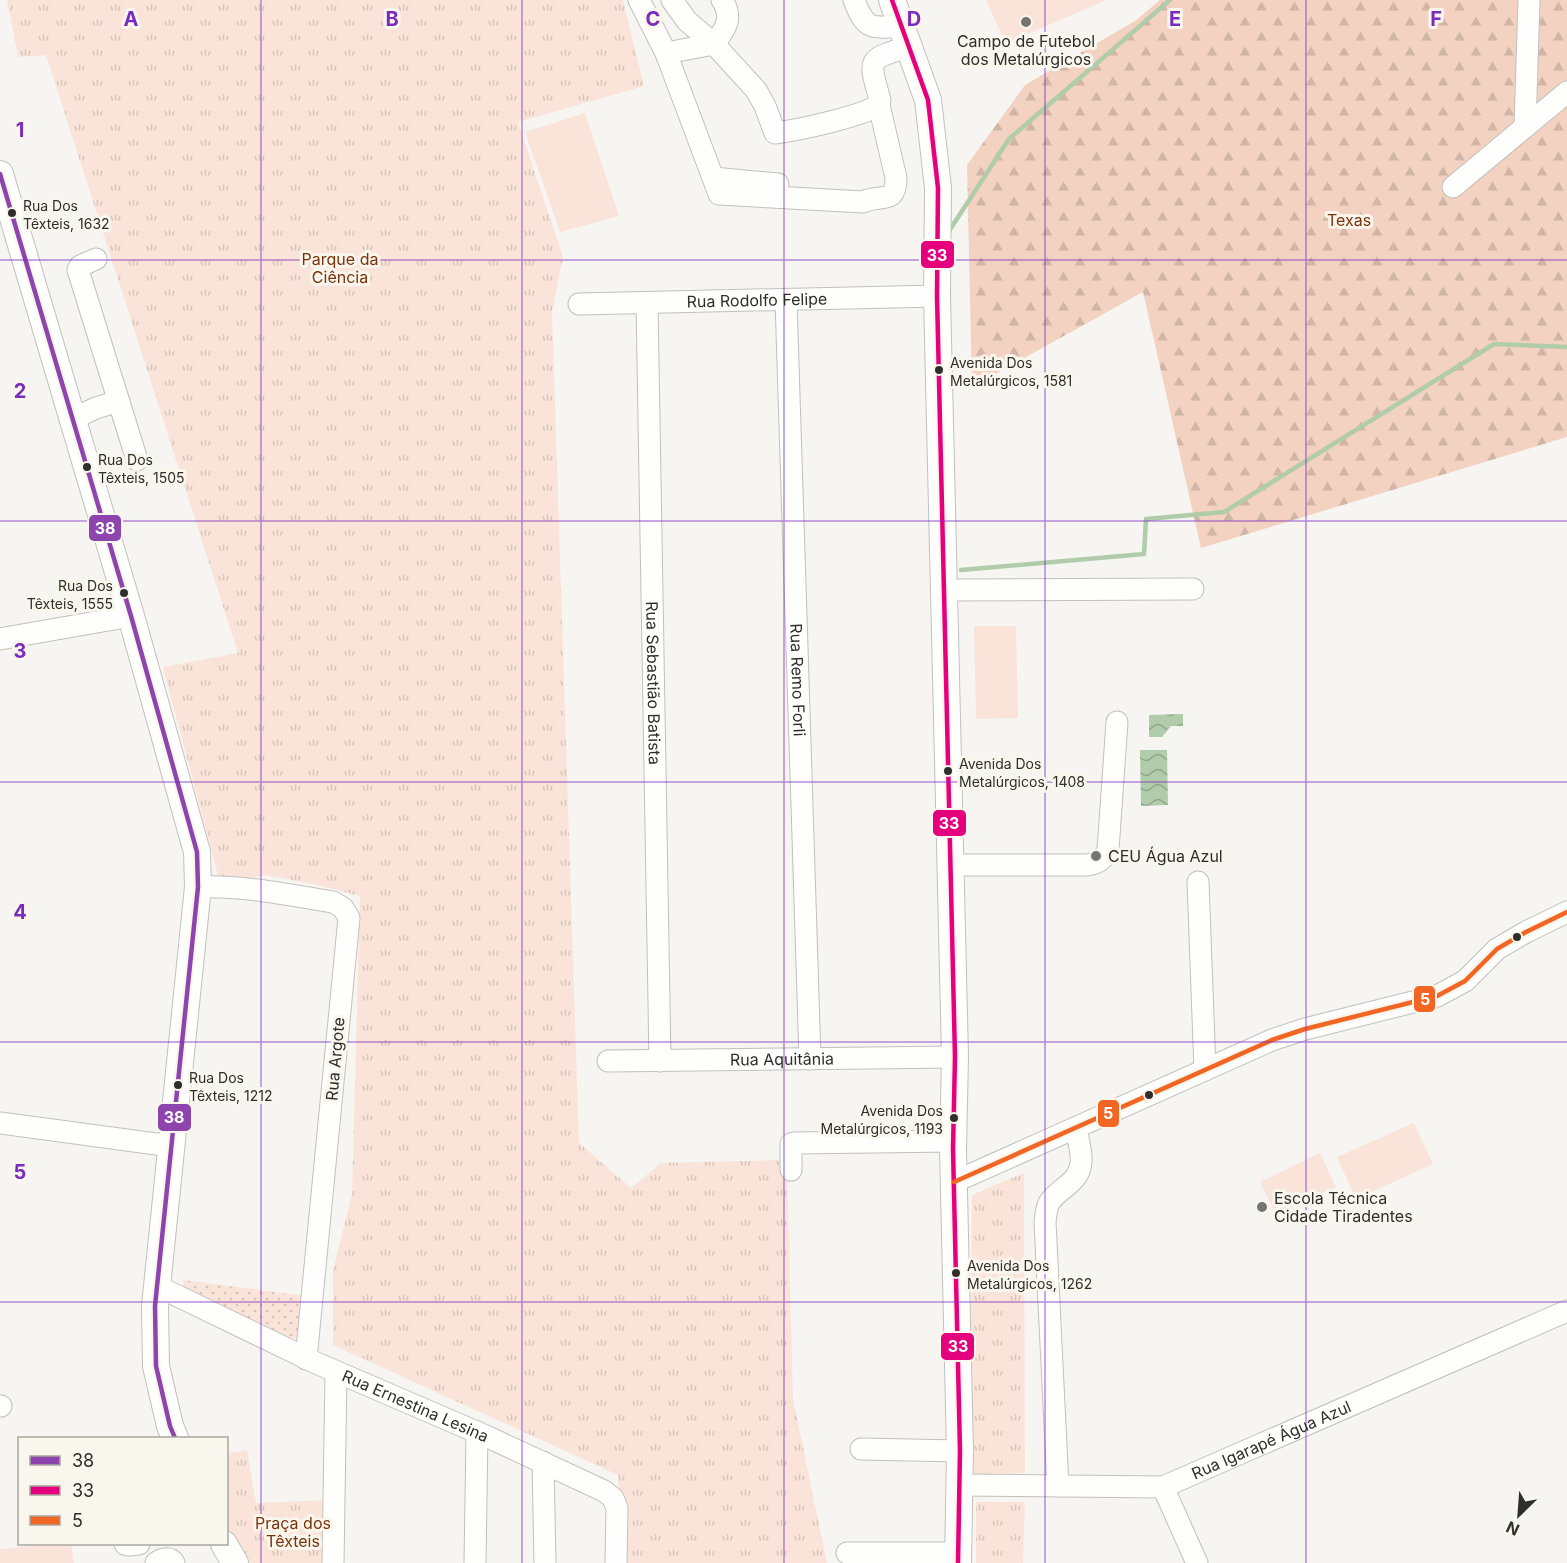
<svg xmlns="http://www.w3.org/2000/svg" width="1567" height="1563" font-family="Inter,sans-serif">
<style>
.grass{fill:url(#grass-dots)}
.forest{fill:url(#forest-firs)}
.park{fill:url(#park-tufts)}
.pitch{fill:#fae4d9}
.water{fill:url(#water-waves)}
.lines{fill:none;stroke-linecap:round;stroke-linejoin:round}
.stream{stroke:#b0ccaa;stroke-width:4.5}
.minor-casing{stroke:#c1c0bd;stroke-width:23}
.major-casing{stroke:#c1c0bd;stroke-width:28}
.minor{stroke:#fefefd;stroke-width:21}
.major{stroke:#fefefd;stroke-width:26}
.bus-1-casing{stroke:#f9f6ee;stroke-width:9}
.bus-2-casing{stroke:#f9f6ee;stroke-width:9}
.bus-3-casing{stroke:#f9f6ee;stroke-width:9}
.bus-1{stroke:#8e44ad;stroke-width:4.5}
.bus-2{stroke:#e5007d;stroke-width:4.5}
.bus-3{stroke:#f26522;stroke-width:4.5}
.grid{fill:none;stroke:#7b2cbf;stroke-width:1.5;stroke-opacity:0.55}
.poi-dot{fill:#757470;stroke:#f9f6ee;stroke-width:2}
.bus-dot{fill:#2f2e2b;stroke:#f9f6ee;stroke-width:2}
.labels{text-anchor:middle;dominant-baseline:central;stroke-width:6;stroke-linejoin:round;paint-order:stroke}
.bus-label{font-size:14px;fill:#2f2e2b;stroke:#f9f6ee;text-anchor:start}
.poi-label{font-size:16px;fill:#2f2e2b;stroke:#f9f6ee;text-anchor:start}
.park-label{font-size:16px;fill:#7a340b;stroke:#f9f6ee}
.street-label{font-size:16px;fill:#2f2e2b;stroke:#f9f6ee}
.grid-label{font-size:20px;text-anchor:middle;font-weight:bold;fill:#7b2cbf;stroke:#f9f6ee;stroke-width:6;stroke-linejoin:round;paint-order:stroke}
.line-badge{stroke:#f9f6ee;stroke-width:2}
.badge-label{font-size:16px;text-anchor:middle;font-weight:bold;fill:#fff}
</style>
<defs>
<pattern id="grass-dots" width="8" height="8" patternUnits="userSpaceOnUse" patternTransform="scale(1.5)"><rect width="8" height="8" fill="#fae4d9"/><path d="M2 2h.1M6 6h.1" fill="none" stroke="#d7c4ba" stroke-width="1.8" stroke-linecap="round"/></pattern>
<pattern id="forest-firs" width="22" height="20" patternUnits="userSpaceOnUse" patternTransform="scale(1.5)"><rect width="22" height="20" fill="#f3d2c1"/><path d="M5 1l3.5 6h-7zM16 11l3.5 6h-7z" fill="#d1b5a6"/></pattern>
<pattern id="park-tufts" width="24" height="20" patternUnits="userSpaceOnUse" patternTransform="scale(1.5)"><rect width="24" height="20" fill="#fae4d9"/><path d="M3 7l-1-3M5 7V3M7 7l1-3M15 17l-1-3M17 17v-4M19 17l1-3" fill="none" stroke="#d7c4ba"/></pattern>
<pattern id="water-waves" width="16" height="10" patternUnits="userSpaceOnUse" patternTransform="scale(1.5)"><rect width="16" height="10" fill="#b0ccaa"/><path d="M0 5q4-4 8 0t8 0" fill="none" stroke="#90a68b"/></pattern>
</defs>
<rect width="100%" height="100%" fill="#f6f5f1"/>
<polygon class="grass" points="183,1280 305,1296 298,1339 286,1337 184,1289"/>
<polygon class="forest" points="1160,0 1567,0 1567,437 1201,548 1143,292 972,387 967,165 1025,85 1135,21"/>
<g class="park">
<polygon points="7,0 623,0 644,86 518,122 563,257 552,312 579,1143 631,1188 661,1163 787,1160 793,1399 827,1563 624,1563 618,1475 333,1345 333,1271 352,1194 360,896 313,884 264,875 220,883 163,667 238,653 46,55 18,57"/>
<polygon points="1024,1173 1025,1473 970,1475 972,1195"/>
<polygon points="247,1450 256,1503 330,1500 329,1563 245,1563 227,1526 227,1453"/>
<polygon points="976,1502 1025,1502 1023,1563 976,1563"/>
</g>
<g class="pitch">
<polygon points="986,0 1106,0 1006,44"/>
<polygon points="585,113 619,216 560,232 525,132"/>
<polygon points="974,626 1016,626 1018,718 976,719"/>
<polygon points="1414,1123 1433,1164 1356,1199 1337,1157"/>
<polygon points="1320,1153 1336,1187 1276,1215 1260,1182"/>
<polygon points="58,1544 71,1544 74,1563 0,1563 0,1549"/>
</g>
<g class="water">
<polygon points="1183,714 1183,726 1171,726 1162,737 1149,737 1149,715"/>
<polygon points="1140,750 1167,750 1168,805 1141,806"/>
</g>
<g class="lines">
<g class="stream">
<polyline points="949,231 1009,139 1170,0"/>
<polyline points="961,570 1144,554 1146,519 1224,512 1494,344 1567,347"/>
</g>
<defs>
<g id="minor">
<path d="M639 0 666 53 719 194 863 202C881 193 896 206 896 178L879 105 880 100C868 57 867 60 910 46"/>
<path d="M672 0 687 21 714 44 756 90 765 106 775 133C799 130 859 117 879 105"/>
<path d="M854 0C866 31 871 28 903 26"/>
<path d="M666 53 714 44C725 30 734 18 722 0"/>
<polyline points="1525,127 1529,0"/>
<polyline points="713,178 778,184"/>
<polyline points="1453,187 1567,92"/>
<polyline points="96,259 80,266 78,270 137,460"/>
<path id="s1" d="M786 300 810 1059"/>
<path id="s2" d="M647 303 660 1061"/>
<path id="s3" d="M579 304 937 296"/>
<polyline points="72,419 96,408 119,401"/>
<polyline points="944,590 1193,589"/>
<polyline points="0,639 131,616"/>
<path d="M951 865H1087C1098 863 1103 860 1108 850L1117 722"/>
<polyline points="1198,882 1205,1070"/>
<path d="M198 887C244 885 288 895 333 902L343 908 349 918 306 1359"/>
<path id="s4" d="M608 1061 955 1057"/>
<polyline points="0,1123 171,1146"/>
<polyline points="791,1170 791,1144 794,1143 953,1141"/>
<polyline points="954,1182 1272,1040 1305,1029 1437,996 1465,981 1497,949 1526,932 1567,912"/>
<path id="s5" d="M157 1286 314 1362 488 1437 604 1491 613 1498 617 1508 616 1563"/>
<polyline points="0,1406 1,1406"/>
<polyline points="861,1449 960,1451"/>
<polyline points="543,1462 545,1563"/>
<path id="s6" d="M959 1485 1163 1487 1567 1311"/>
<path d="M1058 1486 1045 1222C1046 1215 1046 1209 1049 1203 1059 1187 1080 1183 1081 1162 1082 1152 1078 1139 1076 1129"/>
<polyline points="1163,1487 1197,1563"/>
<polyline points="125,1544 129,1545 139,1544"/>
<polyline points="847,1553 958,1553"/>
<path d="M156 1563C161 1559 170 1556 174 1563"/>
<polyline points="333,1563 336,1372"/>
<polyline points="475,1563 477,1432"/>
</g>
<g id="major">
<polyline points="892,0 928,100 938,188 937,296 955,1057 953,1149 960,1451 958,1563"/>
<polyline points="0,174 131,616 197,852 198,887 155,1306 156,1366 170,1426 175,1438"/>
<polyline points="224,1544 235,1563"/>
</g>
</defs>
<use href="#minor" class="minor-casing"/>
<use href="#major" class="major-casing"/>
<use href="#minor" class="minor"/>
<use href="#major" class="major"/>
<defs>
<polyline id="bus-1" points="0,174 131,616 197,852 198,887 155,1306 156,1366 170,1426 175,1438"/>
<polyline id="bus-2" points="892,0 928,100 938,188 937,296 955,1057 953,1149 960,1451 958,1563"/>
<polyline id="bus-3" points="954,1182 1272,1040 1305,1029 1437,996 1465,981 1497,949 1526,932 1567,912"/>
</defs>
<use href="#bus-1" class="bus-1-casing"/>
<use href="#bus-2" class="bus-2-casing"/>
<use href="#bus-3" class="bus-3-casing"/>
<use href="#bus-1" class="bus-1"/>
<use href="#bus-2" class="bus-2"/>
<use href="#bus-3" class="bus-3"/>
</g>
<path class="grid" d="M261 0V1563M522 0V1563M784 0V1563M1045 0V1563M1306 0V1563M0 260H1567M0 521H1567M0 782H1567M0 1042H1567M0 1302H1567"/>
<g class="poi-dot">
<circle cx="1026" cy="22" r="6"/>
<circle cx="1096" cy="856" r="6"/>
<circle cx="1262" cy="1207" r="6"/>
</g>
<g class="bus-dot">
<circle cx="12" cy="213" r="5"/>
<circle cx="939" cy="370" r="5"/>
<circle cx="87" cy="467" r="5"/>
<circle cx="124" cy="593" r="5"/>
<circle cx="948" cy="771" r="5"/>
<circle cx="1517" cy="937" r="5"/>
<circle cx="178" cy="1085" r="5"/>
<circle cx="1149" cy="1095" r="5"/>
<circle cx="954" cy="1118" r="5"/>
<circle cx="956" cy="1273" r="5"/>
</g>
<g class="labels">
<g class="bus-label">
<text x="23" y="205">Rua Dos<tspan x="23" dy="18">Têxteis, 1632</tspan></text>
<text x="950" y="362">Avenida Dos<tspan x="950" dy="18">Metalúrgicos, 1581</tspan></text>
<text x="98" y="459">Rua Dos<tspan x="98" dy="18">Têxteis, 1505</tspan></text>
<text x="113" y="585" text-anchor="end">Rua Dos<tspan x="113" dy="18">Têxteis, 1555</tspan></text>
<text x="959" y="763">Avenida Dos<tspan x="959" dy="18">Metalúrgicos, 1408</tspan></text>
<text x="189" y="1077">Rua Dos<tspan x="189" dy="18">Têxteis, 1212</tspan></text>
<text x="943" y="1110" text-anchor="end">Avenida Dos<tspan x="943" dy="18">Metalúrgicos, 1193</tspan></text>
<text x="967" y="1265">Avenida Dos<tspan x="967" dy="18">Metalúrgicos, 1262</tspan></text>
</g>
<g class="poi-label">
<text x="1026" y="41" text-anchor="middle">Campo de Futebol<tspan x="1026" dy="18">dos Metalúrgicos</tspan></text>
<text x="1108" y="856">CEU Água Azul</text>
<text x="1274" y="1198">Escola Técnica<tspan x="1274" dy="18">Cidade Tiradentes</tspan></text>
</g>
<g class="park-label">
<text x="1349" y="220">Texas</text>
<text x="340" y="259">Parque da<tspan x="340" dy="18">Ciência</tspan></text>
<text x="293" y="1523">Praça dos<tspan x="293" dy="18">Têxteis</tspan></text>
</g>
<g class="street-label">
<text stroke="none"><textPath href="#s3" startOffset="178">Rua Rodolfo Felipe</textPath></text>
<text stroke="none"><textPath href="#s1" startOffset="380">Rua Remo Forli</textPath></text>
<text stroke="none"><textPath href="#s2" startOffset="380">Rua Sebastião Batista</textPath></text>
<text transform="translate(335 1059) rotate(-85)">Rua Argote</text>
<text stroke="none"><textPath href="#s4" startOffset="174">Rua Aquitânia</textPath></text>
<text stroke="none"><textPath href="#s5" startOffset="285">Rua Ernestina Lesina</textPath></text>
<text stroke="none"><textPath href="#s6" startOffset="322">Rua Igarapé Água Azul</textPath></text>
</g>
</g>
<g class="grid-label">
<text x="131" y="26">A</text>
<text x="392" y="26">B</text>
<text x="653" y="26">C</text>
<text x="914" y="26">D</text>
<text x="1175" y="26">E</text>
<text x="1436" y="26">F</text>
<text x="20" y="137">1</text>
<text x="20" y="398">2</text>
<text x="20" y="658">3</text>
<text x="20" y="919">4</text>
<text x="20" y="1179">5</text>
</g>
<g class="line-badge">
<rect x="920" y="240" width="35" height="29" rx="6" fill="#e5007d"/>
<rect x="88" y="514" width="34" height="28" rx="6" fill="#8e44ad"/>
<rect x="932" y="809" width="35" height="28" rx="6" fill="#e5007d"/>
<rect x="1413" y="985" width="23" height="28" rx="6" fill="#f26522"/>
<rect x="1097" y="1099" width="23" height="29" rx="6" fill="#f26522"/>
<rect x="157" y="1103" width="35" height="29" rx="6" fill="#8e44ad"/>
<rect x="940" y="1332" width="35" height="29" rx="6" fill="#e5007d"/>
</g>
<g class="badge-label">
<text x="937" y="261">33</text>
<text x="105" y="534">38</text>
<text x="949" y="829">33</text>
<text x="1425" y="1005">5</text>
<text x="1108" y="1119">5</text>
<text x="174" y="1123">38</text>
<text x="958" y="1352">33</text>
</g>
<rect x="18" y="1437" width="210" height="108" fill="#f9f6ee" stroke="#a8a6a0" stroke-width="1.5"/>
<rect x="30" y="1456" width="30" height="9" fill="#8e44ad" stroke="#a8a6a0" stroke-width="1.5"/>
<text x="72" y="1467" font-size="18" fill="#2f2e2b">38</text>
<rect x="30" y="1486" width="30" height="9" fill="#e5007d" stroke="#a8a6a0" stroke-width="1.5"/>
<text x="72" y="1497" font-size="18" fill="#2f2e2b">33</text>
<rect x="30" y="1516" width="30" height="9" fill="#f26522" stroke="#a8a6a0" stroke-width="1.5"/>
<text x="72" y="1527" font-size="18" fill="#2f2e2b">5</text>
<g transform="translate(1519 1515) rotate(205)" stroke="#f9f6ee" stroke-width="4.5" paint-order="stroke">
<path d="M0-4.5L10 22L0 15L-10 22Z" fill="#2f2e2b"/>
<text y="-9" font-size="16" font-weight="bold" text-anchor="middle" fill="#2f2e2b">N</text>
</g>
</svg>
